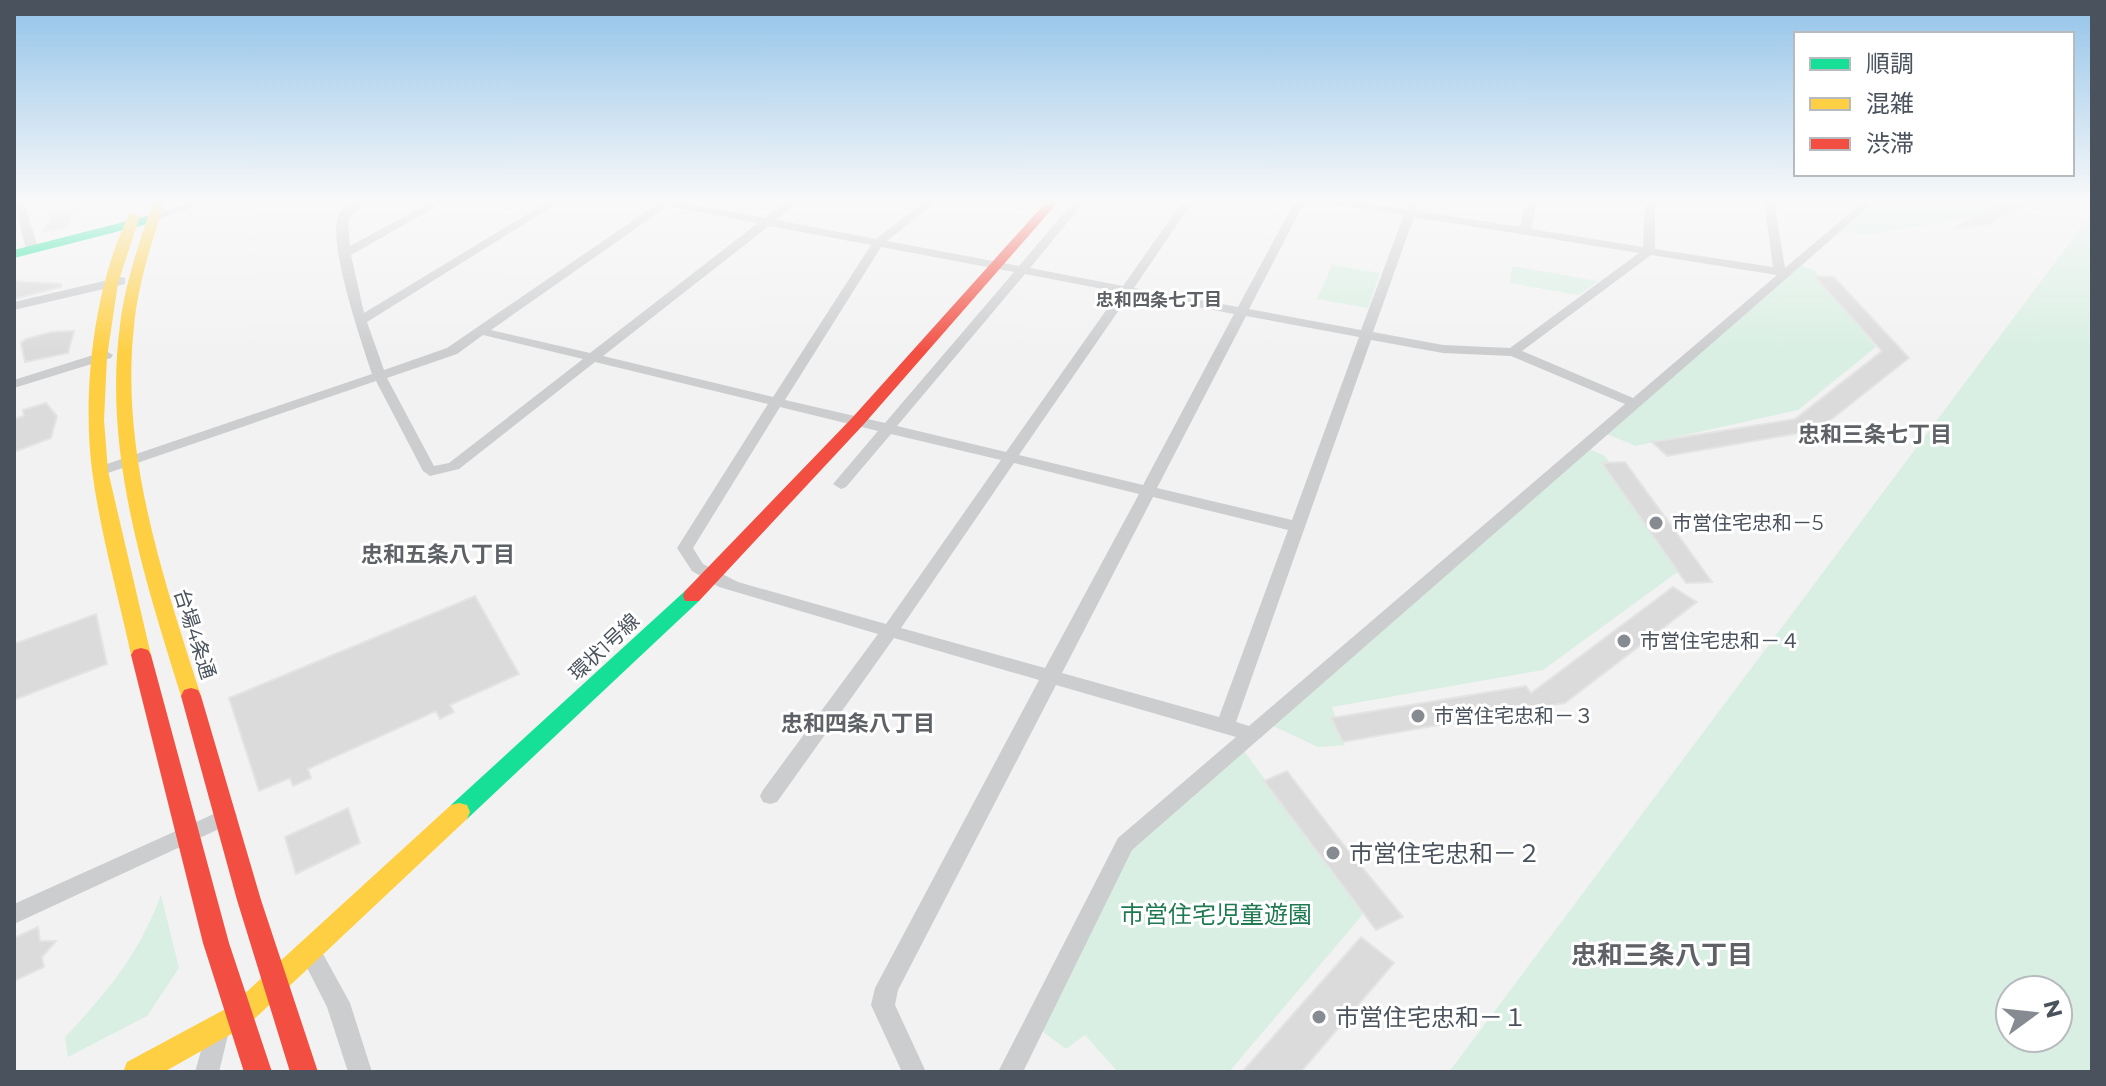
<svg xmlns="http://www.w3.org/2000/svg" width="2106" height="1086" font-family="Montserrat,'Noto Sans JP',sans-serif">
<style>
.green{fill:#d9efe3;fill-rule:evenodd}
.building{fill:#dbdbdc;stroke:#e4e4e5;stroke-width:2}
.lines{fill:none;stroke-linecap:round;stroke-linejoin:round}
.street{fill:#cccdcf;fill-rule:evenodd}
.fast{fill:#16e098;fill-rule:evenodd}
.slow{fill:#ffcf43;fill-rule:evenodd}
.jam{fill:#f24e42;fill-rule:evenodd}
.poi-dot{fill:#858b91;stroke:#fff;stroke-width:3}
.labels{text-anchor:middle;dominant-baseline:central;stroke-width:6;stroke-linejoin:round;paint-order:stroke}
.far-neighbourhood-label{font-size:18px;font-weight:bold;fill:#5e6165;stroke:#fff}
.poi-label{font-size:20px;fill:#4a535d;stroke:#fff;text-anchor:start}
.street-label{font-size:20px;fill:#4a535d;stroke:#fff}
.neighbourhood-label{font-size:22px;font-weight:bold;fill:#5e6165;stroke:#fff}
.near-poi-label{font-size:24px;fill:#4a535d;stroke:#fff;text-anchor:start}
.near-park-label{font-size:24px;fill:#1f7a52;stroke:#fff}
.near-neighbourhood-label{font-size:26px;font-weight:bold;fill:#5e6165;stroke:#fff}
</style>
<rect width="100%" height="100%" fill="#f2f2f2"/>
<g class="green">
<polygon points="1870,201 2002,201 1983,215 1866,235 1837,230"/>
<path d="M2092 213V1072H1449ZM2058 990V1038H2010V990Z"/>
<polygon points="1797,264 1815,271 1876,347 1798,410 1636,446 1604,433"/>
<polygon points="1332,265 1380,273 1368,308 1317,299"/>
<polygon points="1512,266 1598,281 1579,295 1510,283"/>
<polygon points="1587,448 1605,456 1683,568 1543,670 1332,707 1345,745 1318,747 1267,723"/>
<polygon points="1238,743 1364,913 1229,1072 1118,1072 1085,1035 1066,1049 1034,1025 1125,844"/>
<path d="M161 895 179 968 147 1016 68 1057 65 1037C108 992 139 954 161 895Z"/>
</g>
<g class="building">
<polygon points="2003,201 2033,201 1989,224 1953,229"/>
<polygon points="75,212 67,228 44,231 52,215"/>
<polygon points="1814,276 1834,277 1909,358 1818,430 1667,456 1652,442 1795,419 1882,351"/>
<polygon points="14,281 61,284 61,287 14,299"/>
<polygon points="74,331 68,353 25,362 21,343 26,339 52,332"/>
<polygon points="46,403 57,416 51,438 14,452 14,419 24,416 23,410"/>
<polygon points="1625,462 1712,582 1686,583 1602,463"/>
<polygon points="1673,587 1697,602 1565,703 1343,742 1331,718 1526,686 1531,693"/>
<polygon points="475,596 519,674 450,705 454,712 440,719 436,711 308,769 311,778 293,786 290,778 259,791 229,698"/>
<polygon points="96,614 107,664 14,700 14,644"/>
<polygon points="1287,771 1343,844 1403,917 1376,930 1264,781"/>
<polygon points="348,808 360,843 296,874 285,837"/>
<polygon points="38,927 40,941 56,941 42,957 44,967 14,981 14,938"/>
<polygon points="1361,937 1394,963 1301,1072 1242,1072"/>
</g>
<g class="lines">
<g class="street">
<polygon points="14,201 24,201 38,249 36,251 26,249"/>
<polygon points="192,201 207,201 156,220 147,218"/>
<path d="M356 201H369C345 221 348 214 350 246L433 201H446L351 255 364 313 549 201H561L367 322 384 370 447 348 657 204 652 201H674L765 218 787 201H799L776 220 876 239 925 201H937L887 241 1019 266 1074 201H1085L1030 268 1123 286 1183 201H1193L1134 288 1238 307 1295 201H1305L1249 309 1361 330 1404 215 1335 204 1330 201H1355L1406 209 1409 201H1419L1416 211 1520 227 1526 201H1536L1531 229 1643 247 1645 201H1655V249L1773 267 1764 201H1774L1785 268 1864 201H1875L1132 850 1023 1072H998L1118 838 1236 737 1056 685 898 990 895 1005 926 1072H902L871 1005 875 988 1039 680 894 638 777 802 770 804 763 802 760 796 763 790 878 634 719 587 692 571 677 548 768 404 595 362 459 469 430 476 423 471 376 381 105 474H95L93 471 95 468 372 374C362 344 328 245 338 217 341 208 349 205 356 201ZM668 206 758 223 590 353 491 330ZM1414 217 1639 253 1510 348 1443 345 1373 332ZM769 226 871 245 773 397 603 356ZM881 247 1014 272 885 423 785 400ZM1651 255 1777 275 1633 398 1522 351ZM1025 274 1119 292 1006 452 897 426ZM1130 294 1234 314 1143 485 1019 455ZM1246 316 1359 337 1292 520 1157 488ZM483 335 583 359 449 463 434 466 387 378 457 354ZM1371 340 1443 353 1511 356 1625 404 1249 726 1236 722ZM780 407 878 431 833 484 841 489 846 487 891 434 1001 460 886 624 738 582 703 564 693 548ZM1014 463 1139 494 1045 668 901 628ZM1153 497 1288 530 1219 717 1062 673Z"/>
<polygon points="121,277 125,278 125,284 14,310 14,302"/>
<polygon points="106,351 113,355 111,358 14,388 14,380"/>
<polygon points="227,808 234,810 237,816 234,822 14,924 14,904"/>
<polygon points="309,940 317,943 350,1003 372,1072 348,1072 327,1007 298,950 301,943"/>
<polygon points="217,1020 225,1023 229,1031 219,1072 195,1072 209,1023"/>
</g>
<g class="fast">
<polygon points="147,216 153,220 151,223 14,258 14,250"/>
<polygon points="692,589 699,591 701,596 699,601 467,819 459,821 451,819 448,812 451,805 685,591"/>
</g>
<g class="slow">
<path d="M153 201H165C152 242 138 283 134 326 120 453 163 577 201 696L198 702 191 704 184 702 181 696C144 577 103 451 120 325 125 282 140 242 153 201Z"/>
<path d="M130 213 140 216 118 283 107 357 104 420 108 471 151 655 148 660H134L131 655C118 594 100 532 92 470 82 393 94 283 130 213Z"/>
<polygon points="459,803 467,805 470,812 467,819 249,1024 164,1072 123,1072 127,1062 231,1006 451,805"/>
</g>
<g class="jam">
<polygon points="1047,201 1059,201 864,424 699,601 685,601 683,596 685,591 852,418"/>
<polygon points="141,648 148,650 151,655 229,943 272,1072 244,1072 203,943 131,655 134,650"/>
<polygon points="191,688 198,690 201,696 261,900 318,1072 290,1072 237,900 181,696 184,690"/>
</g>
</g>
<linearGradient id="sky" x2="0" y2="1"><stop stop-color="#92c3e9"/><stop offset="0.57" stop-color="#f9f9f9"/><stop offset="1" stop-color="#f9f9f9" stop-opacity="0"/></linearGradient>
<rect width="2106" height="353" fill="url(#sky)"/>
<g class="poi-dot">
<circle cx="1656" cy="523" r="8"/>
<circle cx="1624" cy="641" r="8"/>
<circle cx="1418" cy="716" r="8"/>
<circle cx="1333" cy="853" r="8"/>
<circle cx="1319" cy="1017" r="8"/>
</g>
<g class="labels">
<g class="far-neighbourhood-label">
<text x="1159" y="300">忠和四条七丁目</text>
</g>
<g class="poi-label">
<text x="1672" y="523">市営住宅忠和－5</text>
<text x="1640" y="641">市営住宅忠和－４</text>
<text x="1434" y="716">市営住宅忠和－３</text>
</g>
<g class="street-label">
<text transform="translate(195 634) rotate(72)">台場4条通</text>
<text transform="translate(604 647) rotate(-43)">環状1号線</text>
</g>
<g class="neighbourhood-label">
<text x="1875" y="434">忠和三条七丁目</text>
<text x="438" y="554">忠和五条八丁目</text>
<text x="858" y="723">忠和四条八丁目</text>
</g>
<g class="near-poi-label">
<text x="1349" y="853">市営住宅忠和－２</text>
<text x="1335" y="1017">市営住宅忠和－１</text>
</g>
<g class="near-park-label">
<text x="1216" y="914">市営住宅児童遊園</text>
</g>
<g class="near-neighbourhood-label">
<text x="1662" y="955">忠和三条八丁目</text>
</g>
</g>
<rect width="2106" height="1086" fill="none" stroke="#4a535d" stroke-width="32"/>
<rect x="1794" y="32" width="280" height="144" fill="#ffffff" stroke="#b7babe" stroke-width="2"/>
<rect x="1810" y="58" width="40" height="12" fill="#16e098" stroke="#b7babe" stroke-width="2"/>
<text x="1866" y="72" font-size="24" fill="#4a535d">順調</text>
<rect x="1810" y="98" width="40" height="12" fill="#ffcf43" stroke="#b7babe" stroke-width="2"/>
<text x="1866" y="112" font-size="24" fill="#4a535d">混雑</text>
<rect x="1810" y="138" width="40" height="12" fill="#f24e42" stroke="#b7babe" stroke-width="2"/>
<text x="1866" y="152" font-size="24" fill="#4a535d">渋滞</text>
<g transform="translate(2034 1014) rotate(75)"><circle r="38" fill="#ffffff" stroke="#b7babe" stroke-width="2"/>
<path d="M0-6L14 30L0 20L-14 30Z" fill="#858b91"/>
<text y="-12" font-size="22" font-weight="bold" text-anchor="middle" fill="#4a535d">N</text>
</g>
</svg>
